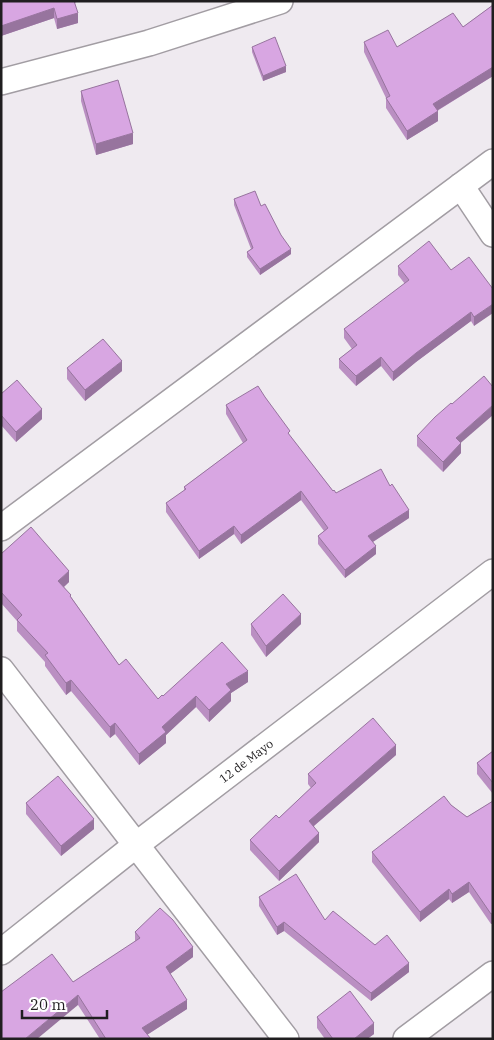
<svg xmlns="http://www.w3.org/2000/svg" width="494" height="1040" font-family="'IBM Plex Serif',serif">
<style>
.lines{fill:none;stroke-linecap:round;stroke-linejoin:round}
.minor-casing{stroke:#a29da3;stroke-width:28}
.minor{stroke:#fff;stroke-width:25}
.wall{fill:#ba8fc2}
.shaded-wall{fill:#97749e}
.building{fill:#d8a6e2;stroke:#97749e}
.labels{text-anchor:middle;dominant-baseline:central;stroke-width:4.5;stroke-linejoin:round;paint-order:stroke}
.street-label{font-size:12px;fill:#201e20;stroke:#fff}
</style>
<rect width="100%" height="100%" fill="#efeaf0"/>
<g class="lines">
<defs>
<g id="minor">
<polyline points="1,82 149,43 280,1"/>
<polyline points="461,186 493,234"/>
<polyline points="1,528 493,162"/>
<polyline points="1,670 286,1039"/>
<polyline points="1,952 136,845 493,572"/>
<polyline points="406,1039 493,974"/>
</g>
</defs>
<use href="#minor" class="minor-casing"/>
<use href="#minor" class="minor"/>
</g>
<g class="wall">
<polygon points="1,1 78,1 75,3 78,23 57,29 54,18 1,36"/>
<polygon points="493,5 493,76 437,111 438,121 407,140 386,108 386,98 364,52 364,42 397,47 463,27"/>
<polygon points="252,47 286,72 263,81 252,52"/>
<polygon points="81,91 133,144 96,155 81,101"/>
<polygon points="234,199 261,206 291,254 260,275 247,257 247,252 251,249 234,205"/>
<polygon points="398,266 451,270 493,289 474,326 471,321 416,362 393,381 381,366 356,386 339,368 339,359 352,349 344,338 344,329 405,284 398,275"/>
<polygon points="67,368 122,371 85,401 67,379"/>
<polygon points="1,394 42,419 16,442 1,425"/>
<polygon points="265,397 290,436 333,491 336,493 390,486 409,518 373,542 376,554 345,578 318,544 318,536 324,531 301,500 241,544 234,534 199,559 166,512 166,503 184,491 184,487 243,443 226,414 226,405"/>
<polygon points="417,436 461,443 461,453 443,472 417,446"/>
<polygon points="1,554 69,582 64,587 119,665 158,699 163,696 248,682 231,693 231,701 209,722 196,707 166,735 166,743 139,765 115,734 110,738 71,691 66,695 45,666 45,662 17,631 17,621 1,603"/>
<polygon points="251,624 301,624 266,657 251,635"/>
<polygon points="493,751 493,794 477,774 477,763"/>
<polygon points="396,755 314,826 319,842 279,881 250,850 250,840 279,818 311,788 308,784 308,774"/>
<polygon points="493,801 493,923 491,924 469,892 452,903 449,899 420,922 372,862 372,852 451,805 467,817"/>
<polygon points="26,803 94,829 61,856 26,814"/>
<polygon points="259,897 325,920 409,972 371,1001 284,931 277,935 259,906"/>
<polygon points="135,932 193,957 170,974 187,1009 147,1035 151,1039 100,1039 78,1005 73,982 135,942"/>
<polygon points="317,1017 374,1034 367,1039 325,1039 317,1028"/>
</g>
<g class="shaded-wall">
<polygon points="54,8 54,18 1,36 1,26"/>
<polygon points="78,13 78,23 57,29 57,19"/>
<polygon points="286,66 286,72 263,81 263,76"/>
<polygon points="493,67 493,76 433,113 433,104"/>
<polygon points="438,111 438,121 407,140 407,131"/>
<polygon points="133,133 133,144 96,155 96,144"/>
<polygon points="291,249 291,254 260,275 260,269"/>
<polygon points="493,304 493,313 474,326 474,317"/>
<polygon points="471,312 471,321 416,362 393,381 393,372 416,353"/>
<polygon points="381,357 381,366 356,386 356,376"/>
<polygon points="122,361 122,371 85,401 85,390"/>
<polygon points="493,405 493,415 456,447 456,438"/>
<polygon points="42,409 42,419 16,442 16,432"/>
<polygon points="461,443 461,453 443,472 443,462"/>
<polygon points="301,491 301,500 241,544 241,535"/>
<polygon points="409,510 409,518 368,545 368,536"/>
<polygon points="234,526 234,534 199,559 199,551"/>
<polygon points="376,546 376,554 345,578 345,570"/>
<polygon points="69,571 69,582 58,592 58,581"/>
<polygon points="301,614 301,624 266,657 266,646"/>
<polygon points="248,671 248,682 231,693 231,701 209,722 209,710 226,684"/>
<polygon points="71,680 71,691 66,695 66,683"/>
<polygon points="196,696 196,707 166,735 166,743 139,765 139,754 162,727"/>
<polygon points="115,723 115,734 110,738 110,727"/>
<polygon points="396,745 396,755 309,830 309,821"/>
<polygon points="94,819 94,829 61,856 61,846"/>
<polygon points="319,833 319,842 279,881 279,871"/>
<polygon points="469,882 469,892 452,903 452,894"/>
<polygon points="449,889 449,899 420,922 420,912"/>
<polygon points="493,913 493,923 491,924 491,914"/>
<polygon points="284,922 284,931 277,935 277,927"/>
<polygon points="193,947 193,957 166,977 166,967"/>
<polygon points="409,963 409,972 371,1001 371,993"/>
<polygon points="78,995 78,1005 37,1039 25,1039"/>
<polygon points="187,1000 187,1009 142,1038 142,1028"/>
<polygon points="374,1023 374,1034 367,1039 354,1039"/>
</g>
<g class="building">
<polygon points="1,1 74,1 78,13 57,19 54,8 1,26"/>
<polygon points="493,5 493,67 433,104 438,111 407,131 386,98 390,96 364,42 388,30 397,47 453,13 463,27"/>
<polygon points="275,37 286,66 263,76 252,47"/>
<polygon points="118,80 133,133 96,144 81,91"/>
<polygon points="255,191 261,206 265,204 281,235 291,249 260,269 247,252 253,248 234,199"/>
<polygon points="429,241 451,270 469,257 493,289 493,304 474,317 471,312 416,353 393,372 381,357 356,376 339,359 357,345 344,329 409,280 398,266"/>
<polygon points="103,339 122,361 85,390 67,368"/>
<polygon points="484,376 493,387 493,405 456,438 461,443 443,462 417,436 435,417 451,403 452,404"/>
<polygon points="17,380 42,409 16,432 1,415 1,394"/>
<polygon points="258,386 265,397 290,431 288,433 333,491 334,490 336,493 381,469 390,486 392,484 409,510 368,536 376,546 345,570 318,536 328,528 301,491 241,535 234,526 199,551 166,503 186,489 184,487 247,440 226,405"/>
<polygon points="31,527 69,571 58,581 71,595 70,596 119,665 126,659 158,699 162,695 163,696 222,642 248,671 226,684 231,690 209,710 196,696 162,727 166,732 139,754 115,723 110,727 71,680 66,683 45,655 48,653 17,620 22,615 1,592 1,554"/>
<polygon points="283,594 301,614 266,646 251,624"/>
<polygon points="373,718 396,745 309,821 319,833 279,871 250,840 276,815 279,818 316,783 308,774"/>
<polygon points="493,751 493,783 477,763"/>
<polygon points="58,776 94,819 61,846 26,803"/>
<polygon points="444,796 451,805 467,817 493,801 493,913 491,914 469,882 452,894 449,889 420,912 372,852"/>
<polygon points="296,874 325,920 333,911 375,945 387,935 409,963 371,993 284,922 277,927 259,897"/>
<polygon points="160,908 173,920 193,947 166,967 187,1000 142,1028 151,1039 106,1039 78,995 25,1039 1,1039 1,992 52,954 73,982 140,938 135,932"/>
<polygon points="350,991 374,1023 354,1039 333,1039 317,1017"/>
</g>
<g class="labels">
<g class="street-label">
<text transform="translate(246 761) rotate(-37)">12 de Mayo</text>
</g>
</g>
<rect width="494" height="1040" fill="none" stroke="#201e20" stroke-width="5"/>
<path d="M22 1010v8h85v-8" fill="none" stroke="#201e20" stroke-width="2.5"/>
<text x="30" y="1010" font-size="15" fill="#201e20" stroke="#ffffff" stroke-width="4" paint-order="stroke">20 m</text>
</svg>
